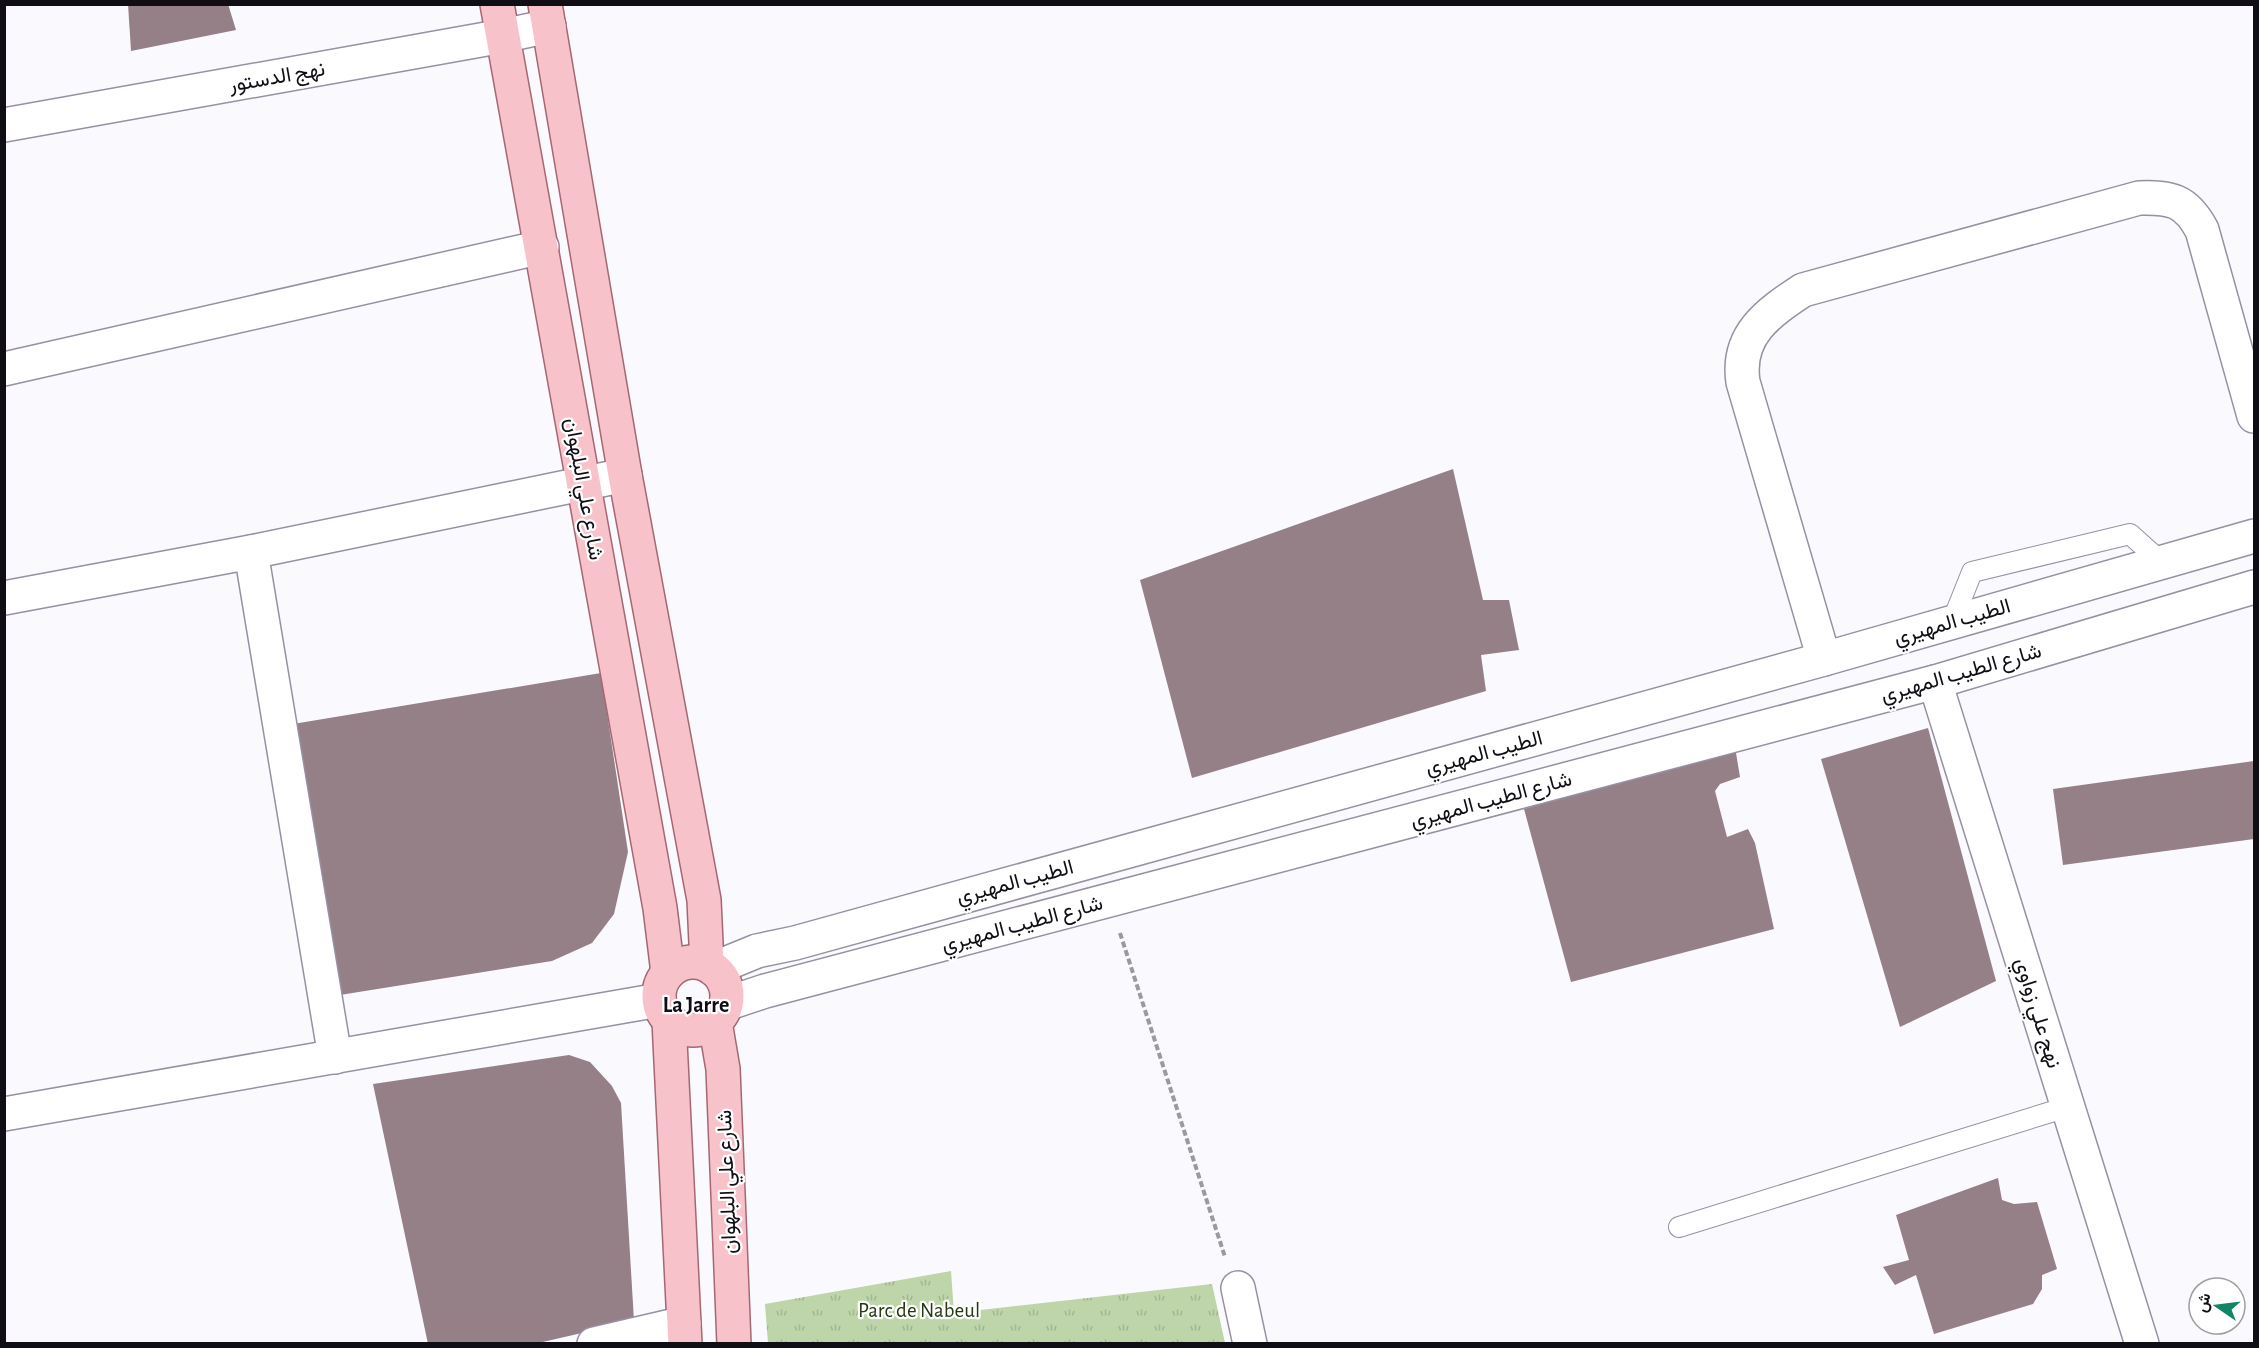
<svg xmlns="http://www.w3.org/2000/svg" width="2259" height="1348" font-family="'Alegreya Sans',Vazirmatn,sans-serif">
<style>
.grass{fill:url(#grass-tufts)}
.building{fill:#958087}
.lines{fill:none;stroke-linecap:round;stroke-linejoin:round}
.service-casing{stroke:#9790a3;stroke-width:22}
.minor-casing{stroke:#9790a3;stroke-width:36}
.tertiary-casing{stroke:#9790a3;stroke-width:36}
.primary-casing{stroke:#a46873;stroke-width:36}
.path{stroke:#9b999e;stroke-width:4;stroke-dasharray:6 3;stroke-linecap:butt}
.service{stroke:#fff;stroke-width:20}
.minor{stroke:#fff;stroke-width:33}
.tertiary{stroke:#fff;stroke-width:33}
.primary{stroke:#f8c2ca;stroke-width:33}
.labels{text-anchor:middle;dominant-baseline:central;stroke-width:4.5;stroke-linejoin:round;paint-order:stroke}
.street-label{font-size:21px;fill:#100d14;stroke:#fff}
.park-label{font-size:21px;fill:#25390f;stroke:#fff}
.neighbourhood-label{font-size:22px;font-weight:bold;fill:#100d14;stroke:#fff}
</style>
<defs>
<pattern id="grass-tufts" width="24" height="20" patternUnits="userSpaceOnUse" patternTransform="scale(1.5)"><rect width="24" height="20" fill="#bdd5a9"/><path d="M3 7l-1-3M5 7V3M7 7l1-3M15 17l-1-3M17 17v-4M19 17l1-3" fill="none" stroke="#a1b691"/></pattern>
</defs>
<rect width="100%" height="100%" fill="#faf9fd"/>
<polygon class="grass" points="951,1271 954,1313 1212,1284 1225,1343 768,1343 765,1304"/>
<g class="building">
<polygon points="128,4 228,4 236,30 131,51"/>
<polygon points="1453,469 1483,600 1509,600 1519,650 1481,655 1486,691 1192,778 1140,580"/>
<polygon points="601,673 628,852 614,914 592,943 552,961 340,995 293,724"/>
<polygon points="1928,728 1996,981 1900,1027 1821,759"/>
<polygon points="1735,747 1740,777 1720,784 1715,791 1727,837 1748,829 1755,843 1774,929 1571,982 1524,809"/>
<polygon points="2254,761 2254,839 2063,865 2053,789"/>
<polygon points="569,1055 590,1062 612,1086 621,1103 634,1321 534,1344 428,1344 373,1084"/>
<polygon points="1998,1178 2002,1200 2014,1204 2037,1202 2057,1269 2042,1275 2042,1289 2033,1304 1934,1334 1916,1275 1895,1285 1883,1267 1909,1260 1896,1215"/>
</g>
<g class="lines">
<defs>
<g id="service">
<polyline points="1952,622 1972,572 2130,534 2161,562"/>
<polyline points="1679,1227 2067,1107"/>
</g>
<g id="minor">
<polyline points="4,125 503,36 549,26"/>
<polyline points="4,369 542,247"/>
<polyline points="251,552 335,1057"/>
<polyline points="4,598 251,552 625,475"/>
<path d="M1824 659 1743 382C1736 335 1768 313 1803 290L2139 198C2171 197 2186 200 2202 230L2254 416"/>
<polyline points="1935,682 2142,1344"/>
<polyline points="4,1114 659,1000"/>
<polyline points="1238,1288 1250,1344"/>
<polyline points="594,1344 684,1323"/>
</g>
<g id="tertiary">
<polyline points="713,969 757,951 795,943 1824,659 2254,536"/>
<polyline points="726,1004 765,991 1935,682 2254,587"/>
</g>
<g id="primary">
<polyline points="497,4 660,908 668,973"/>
<polyline points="545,4 625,475 704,900 707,965"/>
<circle cx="693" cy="996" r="34"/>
<polyline points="669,1021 685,1344"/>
<polyline points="715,1022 723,1069 734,1344"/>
</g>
</defs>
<use href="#service" class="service-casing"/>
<use href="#minor" class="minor-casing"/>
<use href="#tertiary" class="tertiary-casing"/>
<use href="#primary" class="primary-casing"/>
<polyline class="path" points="1120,933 1225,1257"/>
<use href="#service" class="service"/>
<use href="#minor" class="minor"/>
<use href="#tertiary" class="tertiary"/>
<use href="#primary" class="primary"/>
</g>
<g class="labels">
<g class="street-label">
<text transform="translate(277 77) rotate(-10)">نهج الدستور</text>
<text transform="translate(584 489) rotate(80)">شارع علي البلهوان</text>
<text transform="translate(1952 622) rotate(-16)">الطيب المهيري</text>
<text transform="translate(1961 673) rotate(-16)">شارع الطيب المهيري</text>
<text transform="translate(1484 753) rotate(-15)">الطيب المهيري</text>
<text transform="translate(1491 800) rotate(-15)">شارع الطيب المهيري</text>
<text transform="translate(1015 882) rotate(-15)">الطيب المهيري</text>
<text transform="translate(1022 924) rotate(-15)">شارع الطيب المهيري</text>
<text transform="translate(2038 1013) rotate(73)">نهج علي زواوي</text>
<text transform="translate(727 1182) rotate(-92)">شارع علي البلهوان</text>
</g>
<g class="park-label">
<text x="919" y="1310">Parc de Nabeul</text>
</g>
<g class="neighbourhood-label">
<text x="696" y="1005">La Jarre</text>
</g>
</g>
<rect width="2259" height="1348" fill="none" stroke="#100d14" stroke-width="12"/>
<g transform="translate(2217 1306) rotate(284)"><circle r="28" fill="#ffffff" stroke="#9f9ea1" stroke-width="1.5"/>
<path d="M0-4.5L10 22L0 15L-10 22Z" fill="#118565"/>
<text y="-9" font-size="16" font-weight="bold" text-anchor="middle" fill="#100d14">ش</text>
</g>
</svg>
